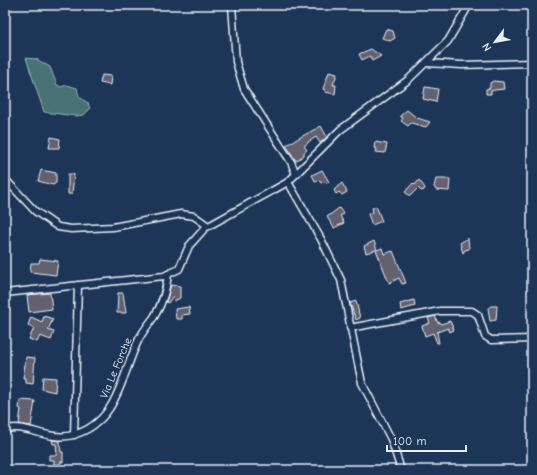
<svg xmlns="http://www.w3.org/2000/svg" width="537" height="475" font-family="'Comic Neue',sans-serif">
<style>
.green{fill:#497276;stroke:#98b2b7}
.building{fill:#63606f;stroke:#e8f1f8}
.lines{fill:none;stroke-linecap:round;stroke-linejoin:round}
.minor-casing{stroke:#e8f1f8;stroke-width:9}
.minor{stroke:#1d3557;stroke-width:6}
.labels{text-anchor:middle;dominant-baseline:central;stroke-width:3;stroke-linejoin:round;paint-order:stroke}
.street-label{font-size:11px;fill:#e8f1f8;stroke:#1d3557}
</style>
<rect width="100%" height="100%" fill="#1d3557"/>
<filter id="ink" filterUnits="userSpaceOnUse"><feTurbulence type="fractalNoise" baseFrequency=".025" numOctaves="2"/><feDisplacementMap in="SourceGraphic" scale="8" xChannelSelector="R" yChannelSelector="G"/><feConvolveMatrix kernelMatrix="1 2 1 2 8 2 1 2 1" color-interpolation-filters="sRGB"/></filter>
<g filter="url(#ink)">
<polygon class="green" points="26,58 36,59 50,67 57,85 61,87 67,85 77,88 79,97 88,103 90,109 84,115 76,116 44,112"/>
<g class="building">
<polygon points="386,29 393,31 395,38 390,41 382,38"/>
<polygon points="371,49 381,56 372,61 370,56 362,60 359,54"/>
<polygon points="329,72 337,74 333,85 336,85 335,94 325,92 325,90 323,89"/>
<polygon points="102,75 111,76 110,85 100,83"/>
<polygon points="493,81 503,82 504,89 495,90 491,91 491,94 486,94 486,89 490,88 490,83"/>
<polygon points="425,87 438,89 436,102 423,99"/>
<polygon points="407,110 417,118 430,122 426,127 411,123 408,126 401,121 403,118 400,116"/>
<polygon points="321,126 327,137 320,143 316,137 308,142 308,143 304,146 307,150 304,152 304,155 296,161 286,145"/>
<polygon points="51,137 60,139 59,148 49,148"/>
<polygon points="375,142 387,144 385,153 376,152 377,149 374,148"/>
<polygon points="41,170 56,173 56,183 53,185 38,181"/>
<polygon points="322,170 329,182 326,183 325,182 321,183 319,180 315,181 312,175"/>
<polygon points="68,174 74,174 72,194 68,194"/>
<polygon points="436,179 450,179 449,191 436,190 434,187"/>
<polygon points="419,180 425,188 424,190 421,191 418,188 410,196 405,192 413,183 415,185"/>
<polygon points="342,183 347,192 342,195 339,192 336,194 334,190"/>
<polygon points="376,206 382,221 372,225 368,214 373,212 372,208"/>
<polygon points="339,208 344,214 340,216 344,223 334,228 327,217"/>
<polygon points="468,238 469,249 465,250 463,253 460,243"/>
<polygon points="374,241 377,250 382,248 384,254 393,251 406,283 402,284 399,278 389,283 376,250 366,253 364,246"/>
<polygon points="40,259 58,261 56,275 30,272 31,263 39,263"/>
<polygon points="171,285 180,286 180,298 174,301 173,296 168,303 166,302"/>
<polygon points="50,293 52,309 29,312 27,295"/>
<polygon points="118,293 123,293 126,313 117,313"/>
<polygon points="414,300 415,306 401,310 400,304"/>
<polygon points="356,301 360,318 356,320 350,303"/>
<polygon points="491,306 497,306 496,320 490,321 488,308"/>
<polygon points="189,307 190,314 182,315 182,319 176,319 175,309"/>
<polygon points="44,316 53,319 48,330 54,332 51,340 40,336 37,342 29,339 34,328 28,325 31,317 42,322"/>
<polygon points="435,316 438,323 440,322 441,324 450,321 454,330 450,332 448,328 437,332 439,343 437,343 433,333 425,336 422,326 430,323 428,318"/>
<polygon points="26,357 35,358 33,384 26,383 26,378 23,378"/>
<polygon points="43,377 56,378 55,392 42,389"/>
<polygon points="20,400 35,401 31,426 19,424 21,409 19,408"/>
<polygon points="52,440 60,441 61,452 63,452 63,462 60,462 60,465 54,465 54,460 49,460 49,455 57,455 56,444 53,444"/>
</g>
<g class="lines">
<defs>
<g id="minor">
<polyline points="232,5 236,62 244,89 291,162 296,174"/>
<polyline points="427,63 462,65 532,63"/>
<polyline points="5,179 35,211 58,227 71,229 113,227 181,214 194,216 208,226"/>
<polyline points="288,182 321,239 341,280 362,383 391,439 401,470"/>
<polyline points="5,293 164,276 179,269 189,246 205,228 288,182 340,130 408,80 448,41 469,5"/>
<polyline points="350,328 440,311 472,311 478,315 485,336 491,340 532,339"/>
<path d="M5 430C25 422 47 442 73 435 119 422 121 375 139 339 143 331 149 324 154 317 163 303 166 290 168 274"/>
<polyline points="74,435 78,285"/>
</g>
</defs>
<use href="#minor" class="minor-casing"/>
<use href="#minor" class="minor"/>
</g>
</g>
<g class="labels">
<g class="street-label">
<text transform="translate(116 368) rotate(-67)">Via Le Forche</text>
</g>
</g>
<rect width="537" height="475" fill="none" stroke="#1d3557" stroke-width="20"/>
<rect x="10" y="10" width="517" height="455" fill="none" stroke="#e8f1f8" stroke-width="1.5" filter="url(#ink)"/>
<g transform="translate(495 42) rotate(238)" stroke="#1d3557" stroke-width="3" paint-order="stroke">
<path d="M0-3L7 15L0 10L-7 15Z" fill="#e8f1f8"/>
<text y="-6" font-size="11" font-weight="bold" text-anchor="middle" fill="#e8f1f8">N</text>
</g>
<path d="M387 445v6h79v-6" fill="none" stroke="#e8f1f8" stroke-width="2"/>
<text x="393" y="445" font-size="12" fill="#e8f1f8" stroke="#1d3557" stroke-width="3" paint-order="stroke">100 m</text>
</svg>
